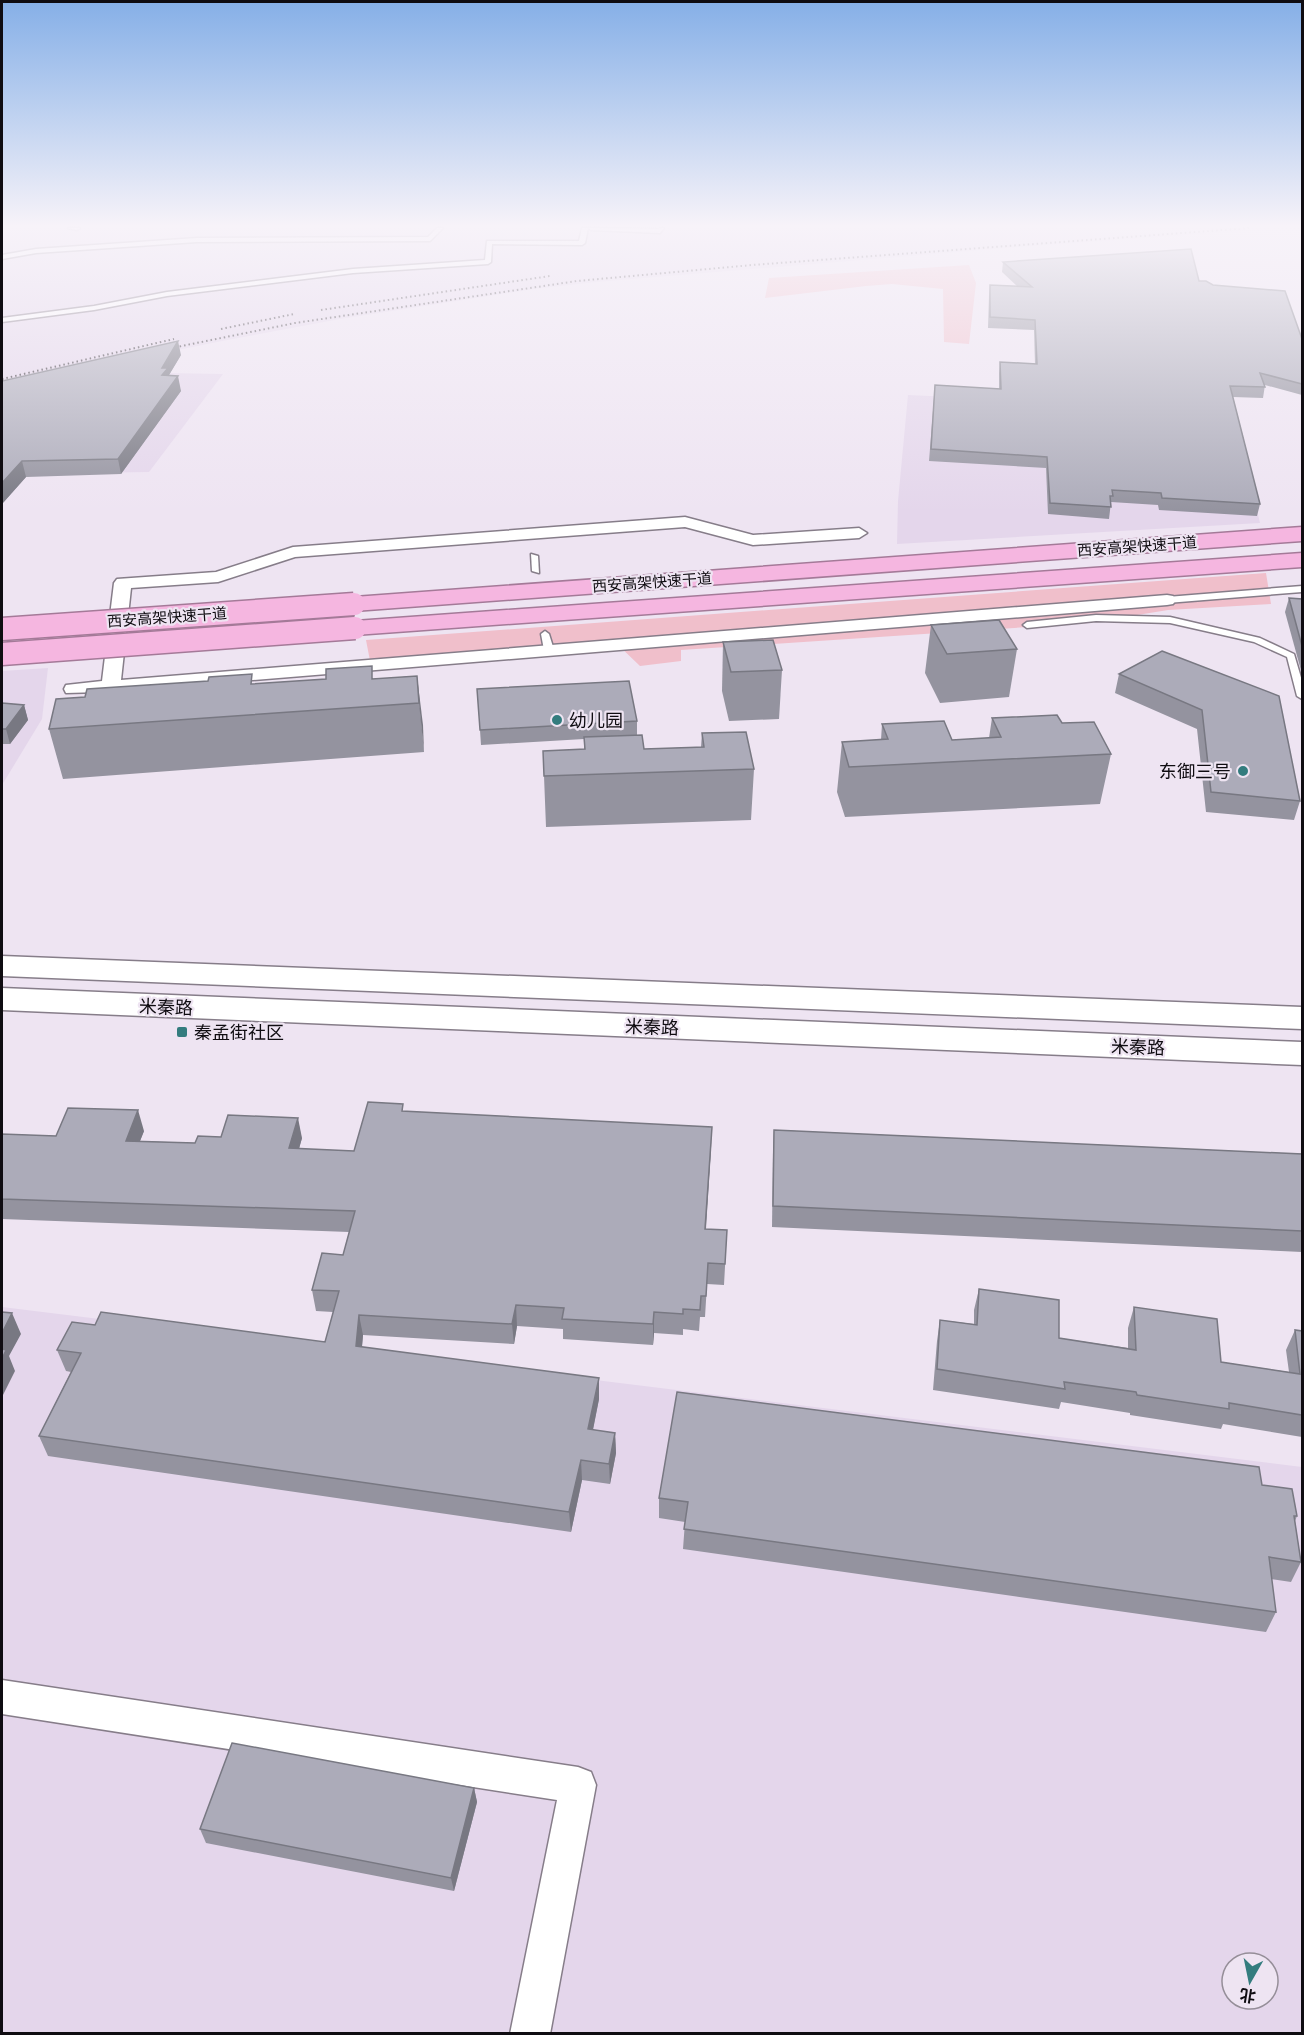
<svg xmlns="http://www.w3.org/2000/svg" width="1304" height="2035" font-family="'Titillium Web','Noto Sans SC',sans-serif">
<style>
.built{fill:#e4d6eb;fill-rule:evenodd}
.green{fill:#f0bfcb}
.lines{fill:none;stroke-linecap:round;stroke-linejoin:round}
.lane-casing{stroke:#867d89;stroke-width:3}
.street-casing{stroke:#867d89;stroke-width:3}
.secondary-casing{stroke:#867d89;stroke-width:3}
.highway-casing{stroke:#a47a98;stroke-width:3}
.lane{fill:#fff;fill-rule:evenodd}
.street{fill:#fff;fill-rule:evenodd}
.secondary{fill:#fff;fill-rule:evenodd}
.highway{fill:#f5b6e0;fill-rule:evenodd}
.rail{stroke:#3e3940;stroke-width:2;stroke-dasharray:1.5 3;stroke-linecap:butt}
.highway-bridge-casing{stroke:#a47a98;stroke-width:25;stroke-linecap:butt}
.highway-bridge{stroke:#f5b6e0;stroke-width:22}
.wall{fill:#94939f}
.shaded-wall{fill:#787882}
.building{fill:#acabb9;stroke:#787882;stroke-width:1.5}
.poi-dot{fill:#337c7e;stroke:#eee4f2;stroke-width:2}
.labels{text-anchor:middle;dominant-baseline:central;stroke-width:4.5;stroke-linejoin:round;paint-order:stroke}
.far-street-label{font-size:15px;fill:#0f0c11;stroke:#eee4f2}
.poi-label{font-size:18px;fill:#0f0c11;stroke:#eee4f2;text-anchor:start}
.street-label{font-size:18px;fill:#0f0c11;stroke:#eee4f2}
</style>
<rect width="100%" height="100%" fill="#eee4f2"/>
<g class="built">
<polygon points="2,228 1285,228 1019,247 596,282 534,289 340,319 222,341 109,364 2,392"/>
<polygon points="165,373 223,374 149,472 15,474"/>
<polygon points="908,395 1233,410 1260,523 897,544 898,501"/>
<polygon points="48,668 42,719 2,785 2,671"/>
<path d="M2 1307 1302 1467V2033H2ZM1232 1963H1268V1999H1232Z"/>
</g>
<g class="green">
<polygon points="969,265 976,283 969,344 944,342 943,289 892,284 866,286 765,298 769,278"/>
<polygon points="1266,573 1271,604 1168,610 1088,623 681,650 681,661 640,666 616,643 371,666 366,640"/>
</g>
<g class="lines">
<defs>
<g id="lane">
<polygon points="68,228 80,228 77,230"/>
<polygon points="437,228 443,228 430,241 197,242 36,253 2,259 2,255 36,249 197,238 428,237"/>
<polygon points="582,228 588,228 585,243 582,245 492,244 491,262 488,264 353,273 167,296 94,310 2,322 2,318 94,306 167,292 353,269 485,260 487,241 579,241"/>
<polygon points="588,228 658,229 664,228 660,233 591,230"/>
<polygon points="531,554 538,556 539,573 532,571"/>
<polygon points="1302,586 1302,592 1167,603 1163,600 1167,597"/>
<polygon points="1096,615 1170,617 1260,638 1294,654 1302,681 1302,699 1297,696 1287,657 1254,642 1170,623 1096,621 1027,628 1023,625 1027,622"/>
<polygon points="545,631 549,634 554,650 552,652 546,652 544,650 541,634"/>
</g>
<g id="street">
<polygon points="685,517 753,535 859,528 867,533 859,538 753,545 685,527 295,557 218,582 131,588 121,680 1167,595 1173,596 1176,600 1173,604 1167,605 120,691 117,697 103,697 101,692 66,693 64,689 66,685 102,681 114,583 117,579 216,572 293,547"/>
<polygon points="2,1680 578,1767 591,1772 596,1785 550,2034 510,2034 557,1800 2,1714"/>
</g>
<g id="secondary">
<polygon points="2,956 1302,1007 1302,1029 2,976"/>
<polygon points="2,988 1302,1042 1302,1065 2,1010"/>
</g>
<g id="highway">
<polygon points="1302,527 1302,541 354,611 346,609 342,604 346,599 354,597"/>
<polygon points="1302,553 1302,567 355,635 346,633 343,628 346,623 355,621"/>
</g>
</defs>
<use href="#lane" class="lane-casing"/>
<use href="#street" class="street-casing"/>
<use href="#secondary" class="secondary-casing"/>
<use href="#highway" class="highway-casing"/>
<use href="#lane" class="lane"/>
<use href="#street" class="street"/>
<use href="#secondary" class="secondary"/>
<use href="#highway" class="highway"/>
<g class="rail">
<polyline points="321,310 550,276"/>
<polyline points="221,329 294,314"/>
<polyline points="162,350 295,323 577,281 752,265 1249,228"/>
<polyline points="2,379 174,339"/>
</g>
<defs>
<g id="highway-bridge">
<polyline points="2,629 354,604"/>
<polyline points="2,654 355,628"/>
</g>
</defs>
<use href="#highway-bridge" class="highway-bridge-casing"/>
<use href="#highway-bridge" class="highway-bridge"/>
</g>
<g class="wall">
<polygon points="1003,262 1199,281 1213,285 1302,339 1302,395 1265,385 1263,398 1233,397 1260,504 1257,516 1159,510 1158,505 1111,502 1109,519 1048,514 1046,468 929,461 935,385 999,389 999,373 1000,362 1035,364 1034,330 988,328 989,295 990,285 1018,287 1002,272"/>
<polygon points="181,355 169,375 181,391 121,474 26,477 2,504 2,381"/>
<polygon points="1289,598 1302,599 1302,674 1285,612"/>
<polygon points="931,625 1017,649 1009,697 940,703 925,673"/>
<polygon points="723,642 782,670 779,719 729,721 722,691"/>
<polygon points="1119,674 1279,696 1300,801 1294,820 1206,812 1197,729 1115,693"/>
<polygon points="417,676 424,752 63,779 49,729 254,684 326,679 373,679"/>
<polygon points="2,703 24,705 28,720 10,744 2,744"/>
<polygon points="992,718 1062,723 1111,754 1100,804 845,817 837,792 842,742 881,740 882,724 952,740 989,738"/>
<polygon points="637,721 637,735 644,749 701,747 702,733 754,769 751,820 546,827 544,776 584,749 584,739 481,745 480,730"/>
<polygon points="404,1111 711,1148 706,1229 727,1230 724,1285 707,1284 705,1317 700,1317 699,1331 683,1329 683,1335 654,1333 653,1345 563,1339 563,1329 517,1326 514,1344 363,1335 362,1347 599,1399 593,1430 615,1433 616,1453 610,1484 582,1480 571,1532 48,1456 39,1436 71,1372 66,1371 57,1350 95,1325 325,1342 333,1312 316,1311 312,1290 343,1255 349,1232 2,1219 2,1134 56,1136 144,1131 140,1141 195,1143 221,1137 302,1138 299,1149 354,1151"/>
<polygon points="774,1130 1302,1154 1302,1252 772,1227 773,1151"/>
<polygon points="979,1289 1059,1338 1128,1348 1128,1328 1134,1307 1221,1362 1289,1372 1286,1350 1295,1330 1302,1331 1302,1437 1223,1424 1221,1429 1130,1415 1130,1413 1061,1402 1059,1409 933,1390 937,1341 940,1320 974,1324 974,1310"/>
<polygon points="1262,1485 1297,1516 1295,1521 1301,1562 1291,1582 1271,1579 1276,1612 1266,1632 683,1549 685,1522 659,1518 659,1498"/>
<polygon points="474,1788 477,1802 454,1891 206,1843 200,1829"/>
</g>
<g class="shaded-wall">
<polygon points="178,341 181,355 169,375 165,390 162,368"/>
<polygon points="178,376 181,391 121,474 118,459"/>
<polygon points="22,461 26,477 2,504 2,483"/>
<polygon points="417,676 423,725 424,752 419,703"/>
<polygon points="24,705 28,720 10,744 6,729"/>
<polygon points="138,1110 144,1131 132,1161 126,1141"/>
<polygon points="298,1118 302,1138 293,1169 289,1148"/>
<polygon points="712,1127 711,1148 704,1250 705,1229"/>
<polygon points="516,1305 517,1326 514,1344 512,1324"/>
<polygon points="654,1312 654,1333 653,1345 653,1324"/>
<polygon points="12,1313 21,1334 9,1356 15,1371 2,1397 2,1333"/>
<polygon points="359,1315 363,1335 360,1367 356,1346"/>
<polygon points="599,1378 599,1399 589,1449 588,1429"/>
<polygon points="615,1433 616,1453 610,1484 609,1464"/>
<polygon points="581,1460 582,1480 571,1532 569,1512"/>
<polygon points="474,1788 477,1802 454,1891 451,1878"/>
</g>
<g class="building">
<polygon points="1191,249 1199,281 1206,281 1213,285 1285,291 1302,339 1302,384 1260,373 1265,387 1230,386 1260,504 1162,498 1161,493 1112,490 1113,496 1110,496 1111,507 1050,503 1047,457 931,449 935,385 1001,389 1000,362 1037,364 1035,320 990,317 990,285 1032,287 1003,262"/>
<polygon points="178,341 162,368 168,368 162,375 178,376 118,459 22,461 2,483 2,381"/>
<polygon points="1289,598 1302,599 1302,646"/>
<polygon points="999,620 1017,649 947,654 931,625"/>
<polygon points="773,640 782,670 731,672 723,642"/>
<polygon points="1162,651 1279,696 1300,801 1211,792 1202,710 1119,674"/>
<polygon points="372,666 372,679 417,676 419,703 49,729 56,699 85,697 87,689 208,681 209,677 252,674 251,684 326,679 326,669"/>
<polygon points="629,681 637,721 480,730 477,689"/>
<polygon points="2,703 24,705 6,729 2,729"/>
<polygon points="1057,715 1062,723 1094,722 1111,754 849,767 842,742 888,739 882,724 944,721 952,740 1001,737 992,718"/>
<polygon points="746,732 754,769 544,776 543,751 585,749 584,737 642,735 644,749 704,747 702,733"/>
<polygon points="368,1102 403,1104 402,1111 712,1127 705,1229 727,1230 725,1264 708,1263 706,1296 701,1296 700,1310 683,1309 683,1314 654,1312 653,1324 562,1319 564,1308 516,1305 512,1324 359,1315 356,1346 599,1378 588,1429 615,1433 609,1464 581,1460 569,1512 39,1436 81,1353 57,1350 72,1322 95,1325 101,1312 325,1342 339,1291 312,1290 322,1253 343,1255 355,1211 2,1199 2,1134 56,1136 68,1108 138,1110 126,1141 195,1143 198,1136 221,1137 228,1115 298,1118 289,1148 354,1151"/>
<polygon points="774,1130 1302,1154 1302,1231 773,1206"/>
<polygon points="979,1289 1059,1300 1059,1338 1136,1350 1134,1307 1217,1319 1221,1362 1300,1374 1295,1330 1302,1331 1302,1415 1229,1403 1229,1409 1137,1395 1136,1392 1064,1382 1065,1389 937,1369 940,1320 977,1325"/>
<polygon points="2,1312 12,1313 2,1333"/>
<polygon points="2,1349 6,1350 2,1359"/>
<polygon points="677,1392 1259,1467 1262,1485 1292,1489 1297,1516 1294,1516 1301,1562 1269,1557 1276,1612 684,1529 688,1502 659,1498"/>
<polygon points="232,1743 474,1788 451,1878 200,1829"/>
</g>
<linearGradient id="sky" x2="0" y2="1"><stop stop-color="#85afe7"/><stop offset="0.44" stop-color="#f7f3f9"/><stop offset="1" stop-color="#f7f3f9" stop-opacity="0"/></linearGradient>
<rect width="1304" height="513" fill="url(#sky)"/>
<g class="poi-dot">
<circle cx="557" cy="720" r="6"/>
<circle cx="1243" cy="771" r="6"/>
<rect x="176" y="1026" width="12" height="12" rx="3"/>
</g>
<g class="labels">
<g class="far-street-label">
<text transform="translate(1137 546) rotate(-4)">西安高架快速干道</text>
<text transform="translate(652 582) rotate(-4)">西安高架快速干道</text>
<text transform="translate(167 617) rotate(-4)">西安高架快速干道</text>
</g>
<g class="poi-label">
<text x="569" y="720">幼儿园</text>
<text x="1231" y="771" text-anchor="end">东御三号</text>
<text x="194" y="1032">秦孟街社区</text>
</g>
<g class="street-label">
<text transform="translate(166 1007) rotate(2)">米秦路</text>
<text transform="translate(652 1027) rotate(2)">米秦路</text>
<text transform="translate(1138 1047) rotate(2)">米秦路</text>
</g>
</g>
<rect width="1304" height="2035" fill="none" stroke="#0f0c11" stroke-width="6"/>
<g transform="translate(1250 1981) rotate(189)"><circle r="28" fill="#eee4f2" stroke="#958e98" stroke-width="1.5"/>
<path d="M0-4.5L10 22L0 15L-10 22Z" fill="#337c7e"/>
<text y="-9" font-size="16" font-weight="bold" text-anchor="middle" fill="#0f0c11">北</text>
</g>
</svg>
